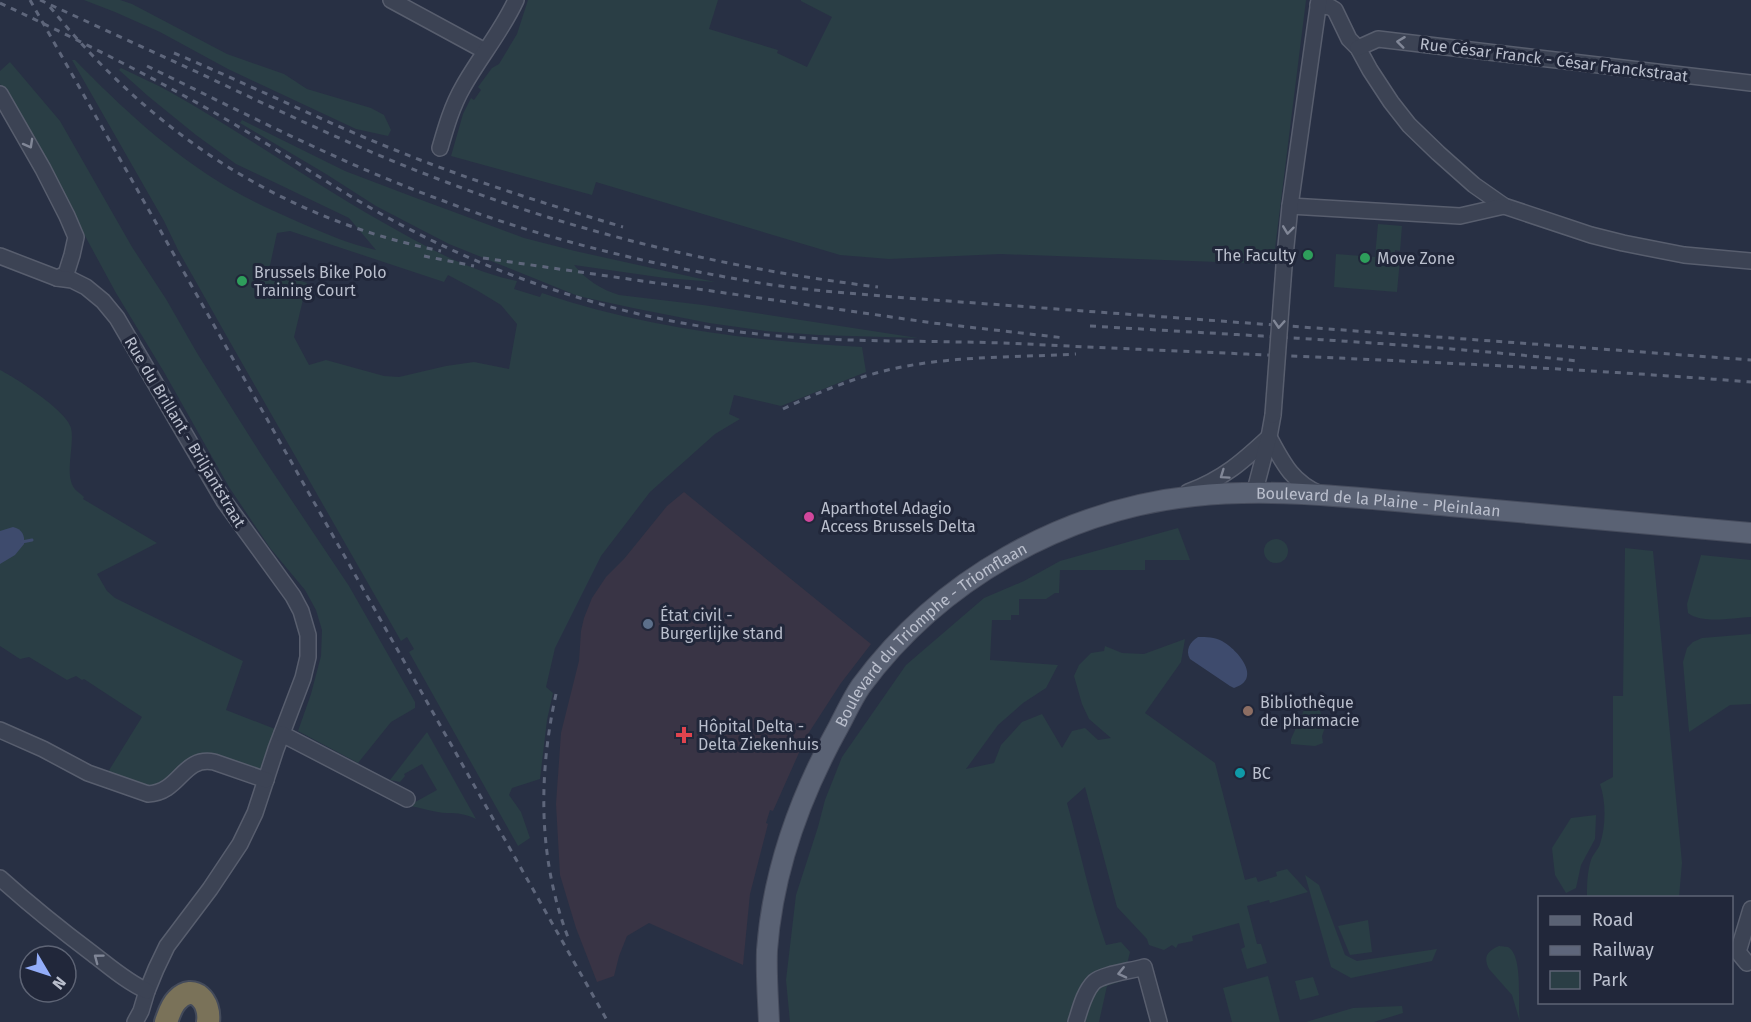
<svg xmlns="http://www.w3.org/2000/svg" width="1751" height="1022" font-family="'Fira Sans',sans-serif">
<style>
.medical{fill:#393445}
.green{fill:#2a3e45;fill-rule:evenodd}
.water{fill:#3e4b6d}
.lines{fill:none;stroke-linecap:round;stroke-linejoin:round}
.stream{stroke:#3e4b6d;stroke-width:3}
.minor-casing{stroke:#585e6e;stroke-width:18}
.major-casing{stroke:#464c5d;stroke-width:22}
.highway-casing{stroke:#444b5b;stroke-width:26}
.minor{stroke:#3c4354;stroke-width:15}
.major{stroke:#5a6274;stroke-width:20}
.highway{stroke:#7a7259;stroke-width:22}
.rail{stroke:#5e667b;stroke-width:3;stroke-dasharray:6 6;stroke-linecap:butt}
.minor-bridge-casing{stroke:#585e6e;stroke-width:18;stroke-linecap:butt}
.minor-bridge{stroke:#3c4354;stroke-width:15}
.oneway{stroke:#818797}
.leisure-dot{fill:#2e9e5b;stroke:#21273a;stroke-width:2}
.hotel-dot{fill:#d1479c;stroke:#21273a;stroke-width:2}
.service-dot{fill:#5c6f8a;stroke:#21273a;stroke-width:2}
.education-dot{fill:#8d6e63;stroke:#21273a;stroke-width:2}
.health-dot{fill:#e0444e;stroke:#21273a;stroke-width:2}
.culture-dot{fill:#0f9aa8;stroke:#21273a;stroke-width:2}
.labels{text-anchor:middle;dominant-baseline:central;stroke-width:6;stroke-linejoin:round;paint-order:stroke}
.street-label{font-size:16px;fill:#babfcd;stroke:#21273a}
.poi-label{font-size:16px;fill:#babfcd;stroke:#21273a;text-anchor:start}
</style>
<rect width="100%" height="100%" fill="#283044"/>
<polygon class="medical" points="684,492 871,644 841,683 806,737 773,811 770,810 766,823 768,824 750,894 743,965 649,923 627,936 619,956 614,976 597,982 576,928 560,875 556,804 561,733 579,661 581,631 584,618 592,598 606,577 624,559 667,506"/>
<g class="green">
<polygon points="84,0 120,0 132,4 227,54 284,74 307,89 371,108 384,115 391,130 388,136 356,129 228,69 160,32 115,12"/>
<polygon points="528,0 718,0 709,29 778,50 777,53 807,67 832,17 801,1 801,0 1306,0 1273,264 1001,254 889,259 840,255 596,182 592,195 451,156 463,114 471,98 474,100 481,90 478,87 492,68 499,64 517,34"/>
<path d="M72 60H75C122 108 170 153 229 188 253 202 278 213 303 224 326 234 352 245 376 250L349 218 236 164 196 135 148 96 119 70 121 68C137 76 154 83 170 92 243 133 311 182 384 223 426 247 469 271 517 281L514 289 540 297 542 293C645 328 754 341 862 347L866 372 781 406 734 395 729 414 740 419 715 434 650 492 601 556 555 648 546 687 553 693 547 720 540 779 512 788 509 795 521 812 530 838 518 846 409 652 414 649 407 637 401 641 230 342 178 250 164 221ZM290 231 444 282 448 275 478 291 501 305 517 324 509 369 474 362 446 366 399 377 384 376 326 360 309 365 294 337 307 283 269 270 277 233Z"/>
<polygon points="10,62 60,121 132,247 166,299 197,353 262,456 349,586 415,702 415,708 391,722 358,763 298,731 311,694 321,656 322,630 316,610 305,590 270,548 229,487 164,372 116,293 46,164 0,84 0,71"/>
<path d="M242 120 345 171 416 198 524 238 575 251 715 282 665 278 574 265C585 279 602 290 619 295L703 305 918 338 818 335 765 331 709 323 633 308 578 296 449 244 420 229 376 206 326 174 240 123Z"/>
<polygon points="1378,224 1402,226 1400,251 1395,250 1395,258 1400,259 1397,292 1334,287 1336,254 1375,257"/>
<path d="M0 370C16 378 67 411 71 428 75 445 64 473 74 488 76 491 81 494 84 497L83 499 157 543 97 574 107 591 115 598 243 661 226 710 275 729 260 769 257 771 213 757 164 785 148 788 108 772 142 717 84 679 82 680 76 676 67 680 29 657 20 659 0 646Z"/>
<path d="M1178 528 1190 560H1145V570H1060L1059 593H1055L1046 599H1019V615H1011V620H992L990 660 1058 665 1046 688 1023 703 998 725 966 769 994 763 1001 745 1022 722 1042 714 1062 748 1072 731 1085 728 1098 740 1111 738 1089 719 1082 704 1074 676 1079 665 1091 653 1104 651 1105 646 1122 653 1144 654 1185 639 1181 662 1145 713 1215 763 1245 880 1256 877 1258 882 1277 876 1276 872 1287 869 1308 892 1270 903 1269 900 1247 906 1257 944H1261L1267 963 1247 969 1241 949 1245 947 1239 923 1192 936 1193 941 1178 944 1176 948 1172 945 1164 950 1149 945 1147 939 1117 907 1085 787 1067 803C1080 850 1090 899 1106 945L1121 942 1130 952 1126 968 1128 979 1107 986 1099 1022H790L786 980 796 895 818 827 825 800 842 757 906 665 984 598 1024 581 1060 561Z"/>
<circle cx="1276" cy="551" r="12"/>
<path d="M1625 548 1653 551 1682 863 1679 897H1587C1587 885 1587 873 1591 860 1593 854 1598 850 1600 844 1606 826 1606 801 1600 784L1613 777V696H1623Z"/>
<path d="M1701 555 1751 560V617C1733 618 1702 624 1688 613L1687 604Z"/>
<polygon points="1751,634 1751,704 1730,705 1689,732 1683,662 1687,648 1693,642 1702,638"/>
<polygon points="1313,700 1318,704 1325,727 1322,736 1323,743 1315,746 1291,744 1291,739 1308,701"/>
<path d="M427 732 476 819C466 814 458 813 447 813 435 813 421 807 408 806L437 790 422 764 404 774 405 776 400 782 390 780Z"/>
<polygon points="1596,815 1595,839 1581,865 1576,888 1566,893 1555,875 1552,848 1571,818"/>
<polygon points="1305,875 1319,885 1345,955 1357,961 1437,949 1432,961 1351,978 1331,967"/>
<polygon points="1368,920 1372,952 1350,955 1338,926"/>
<path d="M1499 946C1500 946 1507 947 1508 947 1524 956 1517 1006 1520 1022L1512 995 1489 969C1483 957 1487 951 1499 946Z"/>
<polygon points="1268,976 1280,1022 1232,1022 1223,988"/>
<polygon points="1313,977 1319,995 1300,1000 1295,981"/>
<polygon points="1402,1006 1403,1013 1374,1022 1306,1022 1353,1008"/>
</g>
<g class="water">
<path d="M13 527C22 529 25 535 24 544L15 555 0 564V531Z"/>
<path d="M1198 637C1206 637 1215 637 1222 641 1238 650 1263 679 1234 688L1230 686 1190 659C1185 650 1190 642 1198 637Z"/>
</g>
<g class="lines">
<polyline class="stream" points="22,542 32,540"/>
<defs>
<g id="minor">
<polyline points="391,0 485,51"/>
<polyline points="1318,5 1330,7 1335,10 1349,39 1358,48 1370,70 1391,102 1409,125 1438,153 1474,185 1504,206 1591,235 1623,243 1684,255 1751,261"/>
<polyline points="1358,48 1378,39 1751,83"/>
<polyline points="0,94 43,169 67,216 76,237 72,255 66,274 57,278"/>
<path d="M440 148C446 127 452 106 463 87 479 58 502 31 516 0"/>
<polyline points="1290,206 1460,216 1504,206"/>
<polyline points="0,256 57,278 72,280 86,287 103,301 117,318 224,501 293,596 301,611 308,635 308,657 303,678 276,749 255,813 240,844 210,889 167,946 156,969 147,991 141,1011 135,1022"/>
<polyline points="1284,266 1290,206 1319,0"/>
<path d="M1269 437C1283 463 1292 482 1320 494"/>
<path d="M1188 492C1223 479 1242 462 1269 437"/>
<polyline points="1254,494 1269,437 1273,415"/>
<path d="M0 730 43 749 88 773 148 794C181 792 182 756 214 762L266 780"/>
<polyline points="282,734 407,799"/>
<path d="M0 878C30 905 61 930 93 954 110 967 127 982 147 991"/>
<polyline points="1747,963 1738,952 1751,909"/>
<path d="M1076 1022C1080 1010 1084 992 1094 982 1103 974 1131 971 1144 967L1159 1022"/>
</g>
<g id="major">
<path id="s1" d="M769 1022C768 998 766 974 767 950 773 869 800 796 839 726 846 713 852 699 861 686 939 580 1063 510 1194 496 1279 487 1365 499 1450 506 1550 515 1651 524 1751 533"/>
</g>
<path id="highway" d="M166 1022C169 1014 171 1006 177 1000 194 982 211 1002 208 1022"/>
</defs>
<use href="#minor" class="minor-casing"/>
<use href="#major" class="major-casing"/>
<use href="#highway" class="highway-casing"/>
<use href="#minor" class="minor"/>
<use href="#major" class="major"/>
<use href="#highway" class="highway"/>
<g class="rail">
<polyline points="30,0 608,1022"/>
<path d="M40 0C92 24 145 48 197 72 279 111 361 150 446 182 585 235 730 269 878 287"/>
<path d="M0 3C83 42 165 83 244 130 286 155 327 183 369 207 436 246 506 276 580 298 644 318 711 330 778 336 861 343 944 340 1026 344 1268 356 1510 363 1751 382"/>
<path d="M50 7C152 133 281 219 441 251"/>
<path d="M174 53C248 84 320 120 395 150 469 180 546 204 623 227"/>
<path d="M147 66C244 113 340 163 441 200 546 240 656 266 766 284 813 291 860 294 907 298L1751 360"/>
<polyline points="424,256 474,266"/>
<polyline points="483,258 933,323 1065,338"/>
<path d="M1090 326C1253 336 1416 343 1578 361"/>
<path d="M783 409C827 388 871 371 919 364 971 356 1024 357 1076 354"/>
<path d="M556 694C538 776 538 860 569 940"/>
</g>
<defs>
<polyline id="minor-bridge" points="1273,415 1284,266"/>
</defs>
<use href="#minor-bridge" class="minor-bridge-casing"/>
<use href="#minor-bridge" class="minor-bridge"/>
</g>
<defs><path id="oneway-chevron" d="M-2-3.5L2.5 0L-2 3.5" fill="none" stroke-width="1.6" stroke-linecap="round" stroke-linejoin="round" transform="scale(1.5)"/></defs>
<g class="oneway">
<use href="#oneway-chevron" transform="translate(1401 42) rotate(-173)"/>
<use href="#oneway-chevron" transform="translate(29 144) rotate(61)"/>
<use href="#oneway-chevron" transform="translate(1288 230) rotate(97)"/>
<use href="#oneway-chevron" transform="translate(1279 324) rotate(94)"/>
<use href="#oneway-chevron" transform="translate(1224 475) rotate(145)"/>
<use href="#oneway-chevron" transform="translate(98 958) rotate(-143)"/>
<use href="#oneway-chevron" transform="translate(1122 973) rotate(167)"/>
</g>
<g class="leisure-dot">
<circle cx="1308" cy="255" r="6"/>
<circle cx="1365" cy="258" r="6"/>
<circle cx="242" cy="281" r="6"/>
</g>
<circle class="hotel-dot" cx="809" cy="517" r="6"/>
<circle class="service-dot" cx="648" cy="624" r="6"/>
<circle class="education-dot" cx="1248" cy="711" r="6"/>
<path class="health-dot" d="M681 726h6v6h6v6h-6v6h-6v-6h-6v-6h6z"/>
<circle class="culture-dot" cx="1240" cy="773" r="6"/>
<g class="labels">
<g class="street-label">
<text transform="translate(1554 60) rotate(7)">Rue César Franck - César Franckstraat</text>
<text transform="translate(185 432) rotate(59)">Rue du Brillant - Briljantstraat</text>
<text stroke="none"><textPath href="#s1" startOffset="934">Boulevard de la Plaine - Pleinlaan</textPath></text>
<text stroke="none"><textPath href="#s1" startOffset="441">Boulevard du Triomphe - Triomflaan</textPath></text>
</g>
<g class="poi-label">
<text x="1296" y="255" text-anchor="end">The Faculty</text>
<text x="1377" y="258">Move Zone</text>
<text x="254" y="272">Brussels Bike Polo<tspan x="254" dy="18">Training Court</tspan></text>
<text x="821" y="508">Aparthotel Adagio<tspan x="821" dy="18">Access Brussels Delta</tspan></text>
<text x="660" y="615">État civil -<tspan x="660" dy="18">Burgerlijke stand</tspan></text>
<text x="1260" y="702">Bibliothèque<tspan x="1260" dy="18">de pharmacie</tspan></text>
<text x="698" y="726">Hôpital Delta -<tspan x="698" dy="18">Delta Ziekenhuis</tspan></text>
<text x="1252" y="773">BC</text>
</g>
</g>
<rect x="1538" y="896" width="195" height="108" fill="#21273a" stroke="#5e6475" stroke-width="1.5"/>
<rect x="1550" y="916" width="30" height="9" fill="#5a6274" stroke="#5e6475" stroke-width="1.5"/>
<text x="1592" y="926" font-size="18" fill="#babfcd">Road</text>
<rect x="1550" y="946" width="30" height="9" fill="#5e667b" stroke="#5e6475" stroke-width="1.5"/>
<text x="1592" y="956" font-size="18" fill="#babfcd">Railway</text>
<rect x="1550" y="971" width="30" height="18" fill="#2a3e45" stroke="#5e6475" stroke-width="1.5"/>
<text x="1592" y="986" font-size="18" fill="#babfcd">Park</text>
<g transform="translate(48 974) rotate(129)"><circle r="28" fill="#21273a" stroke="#5e6475" stroke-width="1.5"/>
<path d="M0-4.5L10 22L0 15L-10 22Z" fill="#93adf9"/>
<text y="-9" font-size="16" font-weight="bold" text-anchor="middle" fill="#babfcd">N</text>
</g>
</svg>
